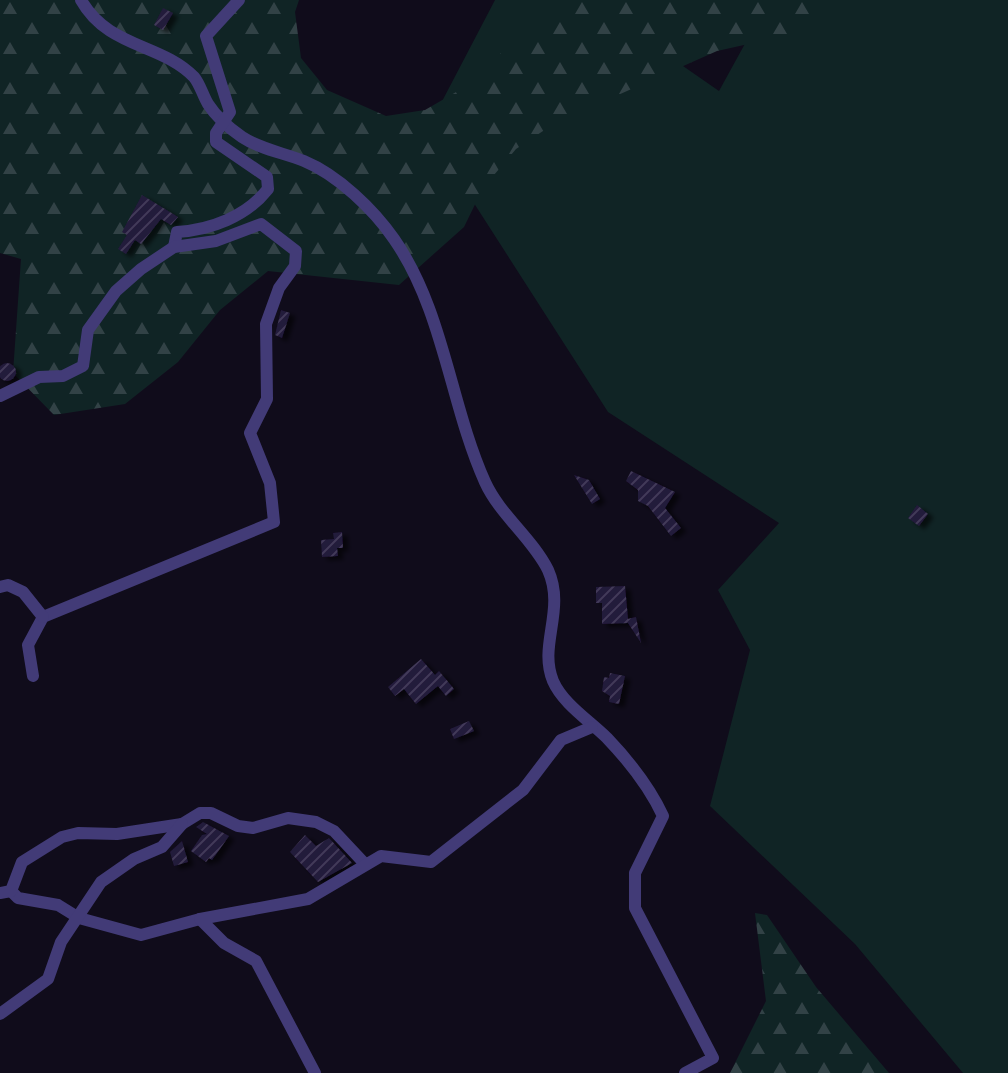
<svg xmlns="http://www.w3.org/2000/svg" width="1008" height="1073" font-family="'DejaVu Sans',sans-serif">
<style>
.green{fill:#102425}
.forest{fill:url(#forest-firs)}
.building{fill:url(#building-hatch);filter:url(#shadow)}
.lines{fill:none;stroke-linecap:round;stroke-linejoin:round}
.street{stroke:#423b77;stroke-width:12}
</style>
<defs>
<pattern id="forest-firs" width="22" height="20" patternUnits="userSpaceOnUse" patternTransform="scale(2)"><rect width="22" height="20" fill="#102425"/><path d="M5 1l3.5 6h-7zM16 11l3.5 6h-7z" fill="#324246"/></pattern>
<pattern id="building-hatch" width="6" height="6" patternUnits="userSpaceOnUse" patternTransform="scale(2)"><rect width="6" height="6" fill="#231a3b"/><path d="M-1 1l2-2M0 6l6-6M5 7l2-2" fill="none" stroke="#423a58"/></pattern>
<filter id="shadow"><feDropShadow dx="5.5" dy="3.5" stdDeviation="2" flood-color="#0009"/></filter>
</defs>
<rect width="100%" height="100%" fill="#100c1b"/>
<polygon class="green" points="495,0 588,0 719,91 769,0 1008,0 1008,1073 963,1073 855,944 710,806 750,650 718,590 779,523 608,412 427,130"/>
<g class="forest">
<polygon points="0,0 299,0 295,12 301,58 327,90 386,116 425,110 470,84 516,38 584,0 821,0 802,32 717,51 555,123 516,149 483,188 464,227 399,285 268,271 220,310 178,362 125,404 54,415 13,373 21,259 0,253"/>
<polygon points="755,913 767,915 816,987 889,1073 730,1073 766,1001"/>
</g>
<g class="building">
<polygon points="163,8 173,13 163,30 154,25"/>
<polygon points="142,195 178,217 171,225 161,219 141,244 135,240 126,254 118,249 127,235 122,232"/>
<polygon points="281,310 290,313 282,338 275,335"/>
<circle cx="7" cy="372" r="9"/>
<polygon points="631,471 675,492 665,508 681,528 671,536 648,506 638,501 638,490 626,481"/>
<polygon points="574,475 589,480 600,499 592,504"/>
<polygon points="917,505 928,514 919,526 908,518"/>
<polygon points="342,532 343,548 337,548 338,556 322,557 321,540 334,539 333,533"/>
<polygon points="625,586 628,619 636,617 641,643 628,623 602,624 602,603 596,603 596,587"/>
<polygon points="421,659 435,675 439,671 454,689 446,696 438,686 416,704 404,689 395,696 388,687"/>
<polygon points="610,673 625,676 619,704 609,702 610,696 602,691 604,677 609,678"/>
<polygon points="469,721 474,731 454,739 450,729"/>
<polygon points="203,822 229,836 212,860 209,858 206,862 191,851 202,835 207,834 196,827"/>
<polygon points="305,835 316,846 329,838 352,863 318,882 290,852"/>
<polygon points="182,841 188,862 174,866 170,852"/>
</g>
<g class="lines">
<g class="street">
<path d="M81 0C108 48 161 43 194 77 200 84 203 96 208 104 217 118 229 128 242 137 260 149 284 153 304 161 338 175 374 210 394 239 444 311 450 404 485 482 500 515 532 538 548 570 566 610 538 645 553 681 563 704 590 721 607 738 628 760 650 788 663 816L635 873V908L713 1058 685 1073"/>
<path d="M174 247 177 232C210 230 246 217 268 189L267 177 216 142V133L230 112 206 36 239 0"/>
<polyline points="0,396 39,377 63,376 83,366 88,330 116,291 141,269 174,247 216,241 261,224 296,251 295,266 279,288 266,324 267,399 250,433 270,483 274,522 43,617 28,645 33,676"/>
<polyline points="0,587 8,585 23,592 43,617"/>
<polyline points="11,891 18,898 58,905 79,918 141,935 200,919"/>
<polyline points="0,893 11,891 22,862 62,837 78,833 117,834 182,824 200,813 211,813 238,826 253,828 288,818 316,822 334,831 365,864"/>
<polyline points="0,1014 48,979 61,942 101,882 134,859 162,847 182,824"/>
<polyline points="315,1073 256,961 224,943 200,919 308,899 381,856 431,862 523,790 561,740 592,727"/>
</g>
</g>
</svg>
